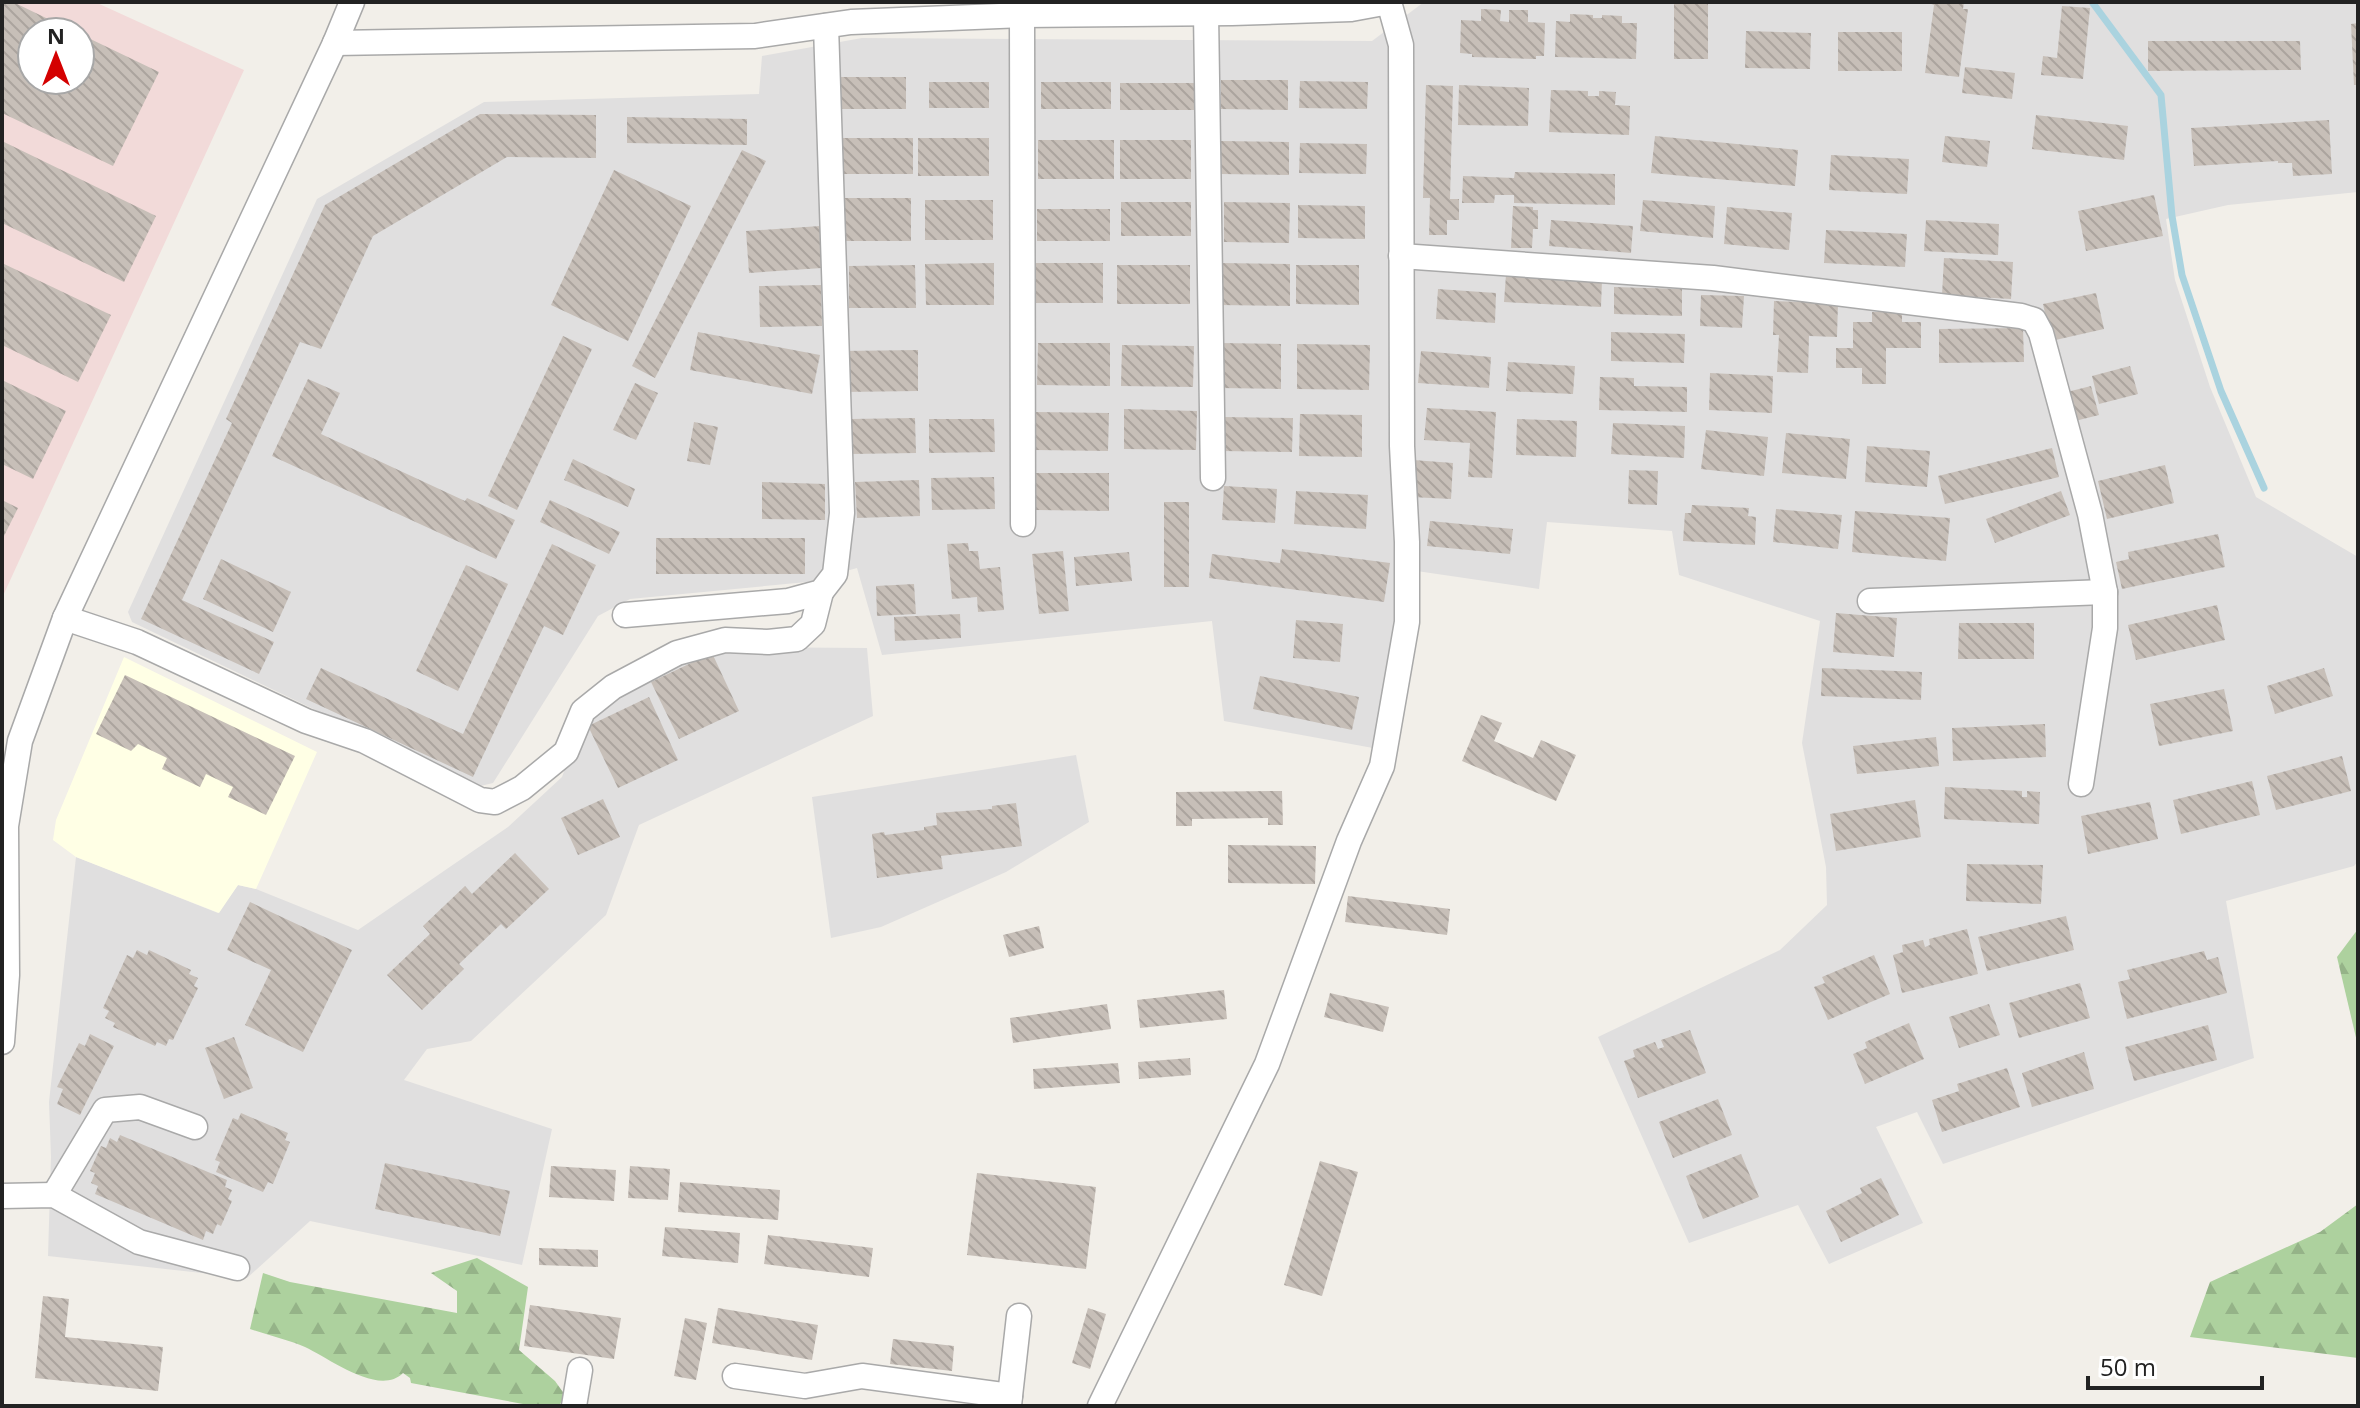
<svg xmlns="http://www.w3.org/2000/svg" width="2360" height="1408" font-family="'Open Sans',sans-serif">
<style>
.residential{fill:#e0dfdf}
.commercial{fill:#f2dad9;fill-rule:evenodd}
.education{fill:#ffffe5}
.forest{fill:url(#forest-firs)}
.lines{fill:none;stroke-linecap:round;stroke-linejoin:round}
.stream{stroke:#aad3df;stroke-width:7}
.building{fill:url(#building-back-hatch)}
.minor-casing{stroke:#a9a9a9;stroke-width:27}
.minor{stroke:#fff;stroke-width:24}
</style>
<defs>
<pattern id="forest-firs" width="22" height="20" patternUnits="userSpaceOnUse" patternTransform="scale(2)"><rect width="22" height="20" fill="#add19e"/><path d="M5 1l3.5 6h-7zM16 11l3.5 6h-7z" fill="#95b388"/></pattern>
<pattern id="building-back-hatch" width="6" height="6" patternUnits="userSpaceOnUse" patternTransform="scale(2)"><rect width="6" height="6" fill="#c7bfb8"/><path d="M-1 5l2 2M0 0l6 6M5-1l2 2" fill="none" stroke="#aba49e"/></pattern>
</defs>
<rect width="100%" height="100%" fill="#f2efe9"/>
<g class="residential">
<polygon points="1424,2 2358,2 2358,192 2228,205 2166,219 2175,280 2210,387 2256,497 2358,557 2358,861 2354,866 2226,901 2254,1058 1943,1164 1917,1112 1876,1127 1923,1223 1829,1264 1798,1205 1689,1243 1598,1037 1780,950 1827,905 1826,867 1802,743 1820,621 1679,575 1672,531 1547,522 1539,589 1403,569 1373,748 1224,721 1212,621 882,655 857,568 807,582 630,599 598,616 493,783 476,787 132,622 128,612 317,199 484,102 759,94 762,56 862,38 1372,41"/>
<polygon points="726,647 867,648 873,716 639,825 606,915 471,1041 427,1049 404,1080 552,1129 522,1265 310,1221 247,1278 48,1256 51,1157 49,1102 76,857 218,913 238,885 256,889 358,930 508,827 562,777 581,726 644,678"/>
<polygon points="1076,755 1089,822 1006,872 881,927 831,938 812,797"/>
</g>
<path class="commercial" d="M2 2H95L244 70 2 598ZM32 32H80V80H32Z"/>
<polygon class="education" points="124,657 317,752 256,889 238,885 219,913 76,857 53,840 56,820"/>
<g class="forest">
<polygon points="2358,929 2358,1046 2337,957"/>
<polygon points="2358,1204 2358,1358 2190,1337 2210,1282 2320,1232"/>
<path d="M477 1258 528 1287 519 1350 555 1381 565 1395 559 1406H534L411 1383 410 1378 403 1373C379 1397 329 1358 305 1347 288 1340 268 1335 250 1329L263 1273 290 1282 457 1313V1291L431 1273Z"/>
</g>
<g class="lines">
<polyline class="stream" points="2092,2 2161,95 2172,216 2182,275 2221,391 2264,488"/>
</g>
<g class="building">
<polygon points="2,2 13,2 75,32 32,32 32,80 80,80 80,34 159,72 113,166 2,113"/>
<rect x="1674" y="2" width="34" height="57"/>
<polygon points="1926,2 1964,2 1963,9 1968,9 1959,77 1925,73 1934,5"/>
<polygon points="2062,6 2090,8 2083,79 2041,75 2043,56 2057,58"/>
<polygon points="1481,9 1501,10 1500,21 1509,22 1509,10 1528,10 1528,22 1545,23 1544,56 1536,56 1536,59 1472,57 1472,54 1460,53 1461,20 1481,21"/>
<polygon points="1570,14 1593,15 1593,18 1602,18 1602,15 1622,16 1622,23 1637,23 1636,59 1555,57 1556,21 1570,22"/>
<polygon points="2358,23 2358,85 2354,85 2351,24"/>
<polygon points="1746,31 1811,33 1810,69 1745,68"/>
<rect x="1838" y="32" width="64" height="39"/>
<polygon points="2148,41 2300,41 2301,70 2148,71"/>
<polygon points="1965,67 2015,73 2012,99 1962,93"/>
<rect x="841" y="77" width="65" height="32"/>
<polygon points="1221,80 1288,80 1288,110 1221,109"/>
<polygon points="1300,81 1368,82 1367,109 1299,108"/>
<rect x="929" y="82" width="60" height="26"/>
<rect x="1041" y="82" width="70" height="27"/>
<rect x="1120" y="83" width="74" height="27"/>
<polygon points="1426,85 1453,86 1450,199 1459,199 1459,220 1447,220 1447,235 1429,235 1430,198 1423,198"/>
<polygon points="1459,85 1529,88 1528,126 1458,125"/>
<polygon points="1551,90 1588,91 1588,96 1599,96 1599,91 1616,92 1615,105 1630,106 1629,135 1549,132"/>
<polygon points="480,114 596,115 596,158 507,157 373,236 321,349 300,342 182,600 274,642 259,674 141,619 232,423 226,419 325,205"/>
<polygon points="2036,115 2128,126 2124,160 2032,149"/>
<polygon points="627,117 747,119 747,145 627,143"/>
<polygon points="2329,120 2332,174 2293,176 2292,163 2278,163 2278,161 2194,166 2191,128"/>
<polygon points="1655,136 1798,150 1795,186 1651,173"/>
<polygon points="1945,136 1990,141 1987,167 1942,162"/>
<rect x="842" y="138" width="71" height="36"/>
<rect x="918" y="138" width="71" height="38"/>
<rect x="1038" y="140" width="76" height="39"/>
<rect x="1120" y="140" width="71" height="39"/>
<polygon points="2,141 156,216 124,282 2,223"/>
<polygon points="1221,141 1289,142 1289,175 1221,174"/>
<polygon points="1300,143 1367,144 1366,174 1299,173"/>
<polygon points="742,150 766,161 655,378 632,366"/>
<polygon points="1831,155 1909,159 1907,194 1829,190"/>
<polygon points="614,170 691,206 628,341 551,305"/>
<polygon points="1515,172 1615,174 1615,205 1514,203 1514,195 1495,195 1494,203 1462,203 1463,176 1514,178"/>
<polygon points="2154,195 2163,236 2086,251 2078,211"/>
<rect x="842" y="198" width="69" height="43"/>
<rect x="925" y="200" width="68" height="40"/>
<polygon points="1643,200 1715,206 1713,238 1640,231"/>
<rect x="1121" y="202" width="70" height="34"/>
<polygon points="1224,202 1290,203 1289,243 1224,242"/>
<polygon points="1298,205 1365,206 1365,239 1298,238"/>
<polygon points="1513,206 1533,207 1533,210 1538,210 1538,229 1533,229 1532,248 1511,248"/>
<polygon points="1727,207 1792,213 1789,250 1724,244"/>
<rect x="1037" y="209" width="73" height="32"/>
<polygon points="1551,220 1633,226 1631,253 1549,246"/>
<polygon points="1926,220 1999,224 1998,255 1924,251"/>
<polygon points="820,226 822,268 749,273 746,231"/>
<polygon points="1826,230 1907,234 1905,267 1824,263"/>
<polygon points="1944,258 2013,262 2011,299 1942,295"/>
<polygon points="2,263 111,315 78,382 2,345"/>
<polygon points="994,263 994,305 926,305 925,264"/>
<rect x="1033" y="263" width="70" height="40"/>
<polygon points="1220,263 1290,264 1290,306 1219,305"/>
<polygon points="915,265 916,308 849,308 849,266"/>
<rect x="1117" y="265" width="73" height="39"/>
<polygon points="1296,265 1359,265 1359,305 1296,304"/>
<polygon points="1506,275 1602,280 1601,307 1504,302"/>
<polygon points="821,285 822,326 760,327 759,286"/>
<polygon points="1614,287 1682,289 1682,316 1614,314"/>
<polygon points="1438,289 1496,293 1495,323 1436,319"/>
<polygon points="2096,293 2104,329 2051,341 2043,304"/>
<polygon points="1701,295 1744,296 1742,328 1700,326"/>
<polygon points="1774,301 1838,303 1837,337 1809,336 1808,373 1777,372 1779,335 1773,335"/>
<polygon points="1872,312 1902,312 1902,322 1921,322 1921,348 1886,348 1886,384 1862,384 1862,368 1836,368 1836,348 1853,348 1853,322 1872,322"/>
<polygon points="2023,328 2024,362 1939,363 1939,329"/>
<polygon points="698,332 820,355 812,394 690,370"/>
<polygon points="1611,332 1685,334 1684,363 1611,361"/>
<polygon points="563,336 592,349 517,510 488,496"/>
<polygon points="1038,343 1110,343 1110,386 1037,385"/>
<polygon points="1219,343 1281,344 1281,389 1218,388"/>
<polygon points="1297,344 1370,345 1369,390 1297,389"/>
<polygon points="1122,345 1194,346 1193,387 1121,386"/>
<polygon points="918,350 918,391 843,392 842,351"/>
<polygon points="1421,351 1491,357 1489,388 1418,383"/>
<polygon points="1508,362 1575,366 1573,394 1506,391"/>
<polygon points="2130,366 2138,394 2099,404 2092,376"/>
<polygon points="1710,373 1773,376 1772,413 1709,410"/>
<polygon points="1600,377 1634,378 1634,386 1687,387 1687,412 1599,410"/>
<polygon points="308,379 340,393 321,434 465,501 467,498 515,520 496,559 272,456"/>
<polygon points="2,380 66,411 33,479 2,464"/>
<polygon points="635,383 658,393 636,440 613,430"/>
<polygon points="2091,386 2099,415 2075,421 2067,392"/>
<polygon points="1427,408 1496,412 1492,478 1468,477 1470,443 1424,440"/>
<polygon points="1124,409 1197,411 1196,450 1124,449"/>
<polygon points="1036,412 1109,413 1108,451 1035,450"/>
<polygon points="1300,414 1362,415 1362,457 1299,456"/>
<polygon points="1222,417 1293,418 1292,452 1221,451"/>
<polygon points="915,418 916,453 851,454 850,419"/>
<polygon points="929,419 994,419 995,452 929,453"/>
<polygon points="1517,419 1577,421 1576,457 1516,455"/>
<polygon points="694,422 718,427 710,465 687,461"/>
<polygon points="1613,423 1685,426 1684,458 1611,454"/>
<polygon points="1706,430 1768,437 1764,476 1701,469"/>
<polygon points="1786,433 1850,439 1846,479 1782,473"/>
<polygon points="1867,446 1930,451 1927,487 1865,482"/>
<polygon points="2052,448 2059,477 1945,504 1938,476"/>
<polygon points="573,459 635,489 628,507 564,480"/>
<polygon points="1413,460 1453,463 1451,499 1411,497"/>
<polygon points="2165,465 2174,503 2107,519 2098,481"/>
<polygon points="1629,470 1658,471 1657,505 1628,504"/>
<polygon points="1036,473 1109,473 1109,511 1036,510"/>
<polygon points="994,477 995,509 932,510 931,478"/>
<polygon points="919,480 920,516 857,518 855,482"/>
<polygon points="762,482 825,484 825,520 762,519"/>
<polygon points="1224,486 1277,489 1275,523 1222,520"/>
<polygon points="1296,491 1368,495 1366,529 1294,524"/>
<polygon points="2061,491 2070,515 1995,543 1986,519"/>
<polygon points="2,500 18,508 2,540"/>
<polygon points="550,500 620,532 609,554 540,522"/>
<rect x="1164" y="502" width="25" height="85"/>
<polygon points="1692,505 1749,508 1748,516 1756,517 1755,545 1683,541 1685,513 1691,513"/>
<polygon points="1776,509 1842,515 1838,549 1773,542"/>
<polygon points="1855,511 1950,518 1946,561 1852,552"/>
<polygon points="1430,521 1513,529 1510,554 1427,546"/>
<polygon points="2218,534 2225,567 2122,589 2116,562 2129,559 2128,552"/>
<rect x="656" y="538" width="149" height="36"/>
<polygon points="968,543 969,551 978,551 980,569 1000,567 1004,610 978,612 977,597 952,599 947,544"/>
<polygon points="552,544 596,565 563,635 544,626 473,777 306,699 321,668 463,734"/>
<polygon points="1282,549 1390,563 1384,602 1209,578 1212,554 1280,563"/>
<polygon points="1063,551 1069,611 1039,614 1032,554"/>
<polygon points="1129,552 1132,581 1076,586 1074,557"/>
<polygon points="221,559 291,592 273,632 203,599"/>
<polygon points="466,565 508,584 458,691 416,671"/>
<polygon points="914,584 916,614 877,616 876,586"/>
<polygon points="2217,605 2225,640 2136,660 2128,625"/>
<polygon points="1836,613 1897,618 1894,657 1833,652"/>
<polygon points="960,614 961,638 895,641 894,617"/>
<polygon points="1296,620 1343,624 1340,662 1293,658"/>
<polygon points="1959,623 2034,623 2034,659 1958,659"/>
<polygon points="712,653 739,711 679,739 651,682"/>
<polygon points="1822,668 1922,672 1921,700 1821,696"/>
<polygon points="2324,668 2333,696 2275,714 2267,686"/>
<polygon points="125,675 295,756 266,815 228,797 233,787 206,774 200,787 162,769 167,758 138,744 131,751 96,734"/>
<polygon points="1260,676 1359,697 1352,730 1253,709"/>
<polygon points="2224,689 2233,731 2159,746 2150,704"/>
<polygon points="649,697 678,760 618,788 588,726"/>
<polygon points="1481,715 1502,723 1494,741 1533,758 1541,740 1576,755 1556,801 1462,761"/>
<polygon points="2045,724 2046,757 1953,761 1952,728"/>
<polygon points="1936,737 1939,766 1857,774 1853,746"/>
<polygon points="2342,756 2351,791 2276,810 2267,776"/>
<polygon points="2252,781 2260,815 2181,834 2173,800"/>
<polygon points="1945,787 2022,791 2022,797 2027,797 2027,791 2040,792 2039,824 1944,819"/>
<polygon points="1282,791 1283,825 1268,825 1268,818 1192,819 1192,826 1176,826 1176,792"/>
<polygon points="603,799 620,837 578,855 561,818"/>
<polygon points="1915,800 1921,837 1836,851 1830,814"/>
<polygon points="2150,802 2158,839 2088,854 2081,816"/>
<polygon points="1016,803 1022,846 941,856 943,869 877,878 872,834 884,832 885,835 924,830 924,827 937,825 936,813 992,809 992,806"/>
<polygon points="1228,845 1316,846 1315,884 1228,883"/>
<polygon points="515,853 549,889 506,929 501,924 459,964 464,969 422,1010 387,975 430,934 423,926 465,886 472,894"/>
<polygon points="1967,864 2043,865 2041,904 1966,901"/>
<polygon points="1348,896 1450,909 1447,935 1345,922"/>
<polygon points="250,902 352,950 303,1052 245,1025 271,970 227,950"/>
<polygon points="2066,916 2074,950 1987,971 1978,937"/>
<polygon points="1039,926 1044,948 1009,957 1003,935"/>
<polygon points="1967,929 1978,974 1902,993 1893,955 1903,952 1902,945 1923,940 1925,947 1930,945 1929,939"/>
<polygon points="137,950 147,955 149,950 191,970 189,974 198,978 194,986 198,988 173,1040 169,1039 166,1046 157,1042 155,1046 113,1027 115,1023 105,1018 109,1011 103,1008 127,955 133,958"/>
<polygon points="2204,951 2207,960 2218,957 2227,993 2127,1019 2118,982 2130,979 2127,970"/>
<polygon points="1874,955 1890,994 1828,1020 1814,987 1825,983 1822,977"/>
<polygon points="2080,983 2090,1018 2019,1038 2009,1003"/>
<polygon points="1224,990 1227,1019 1140,1028 1137,1000"/>
<polygon points="1330,993 1389,1007 1383,1032 1324,1017"/>
<polygon points="1107,1004 1111,1029 1013,1043 1010,1018"/>
<polygon points="1989,1004 2000,1035 1959,1048 1949,1017"/>
<polygon points="1909,1023 1924,1059 1865,1084 1853,1054 1867,1048 1865,1042"/>
<polygon points="2208,1025 2217,1060 2134,1081 2125,1047"/>
<polygon points="1690,1030 1706,1073 1638,1098 1624,1061 1635,1057 1633,1050 1655,1042 1658,1049 1664,1047 1661,1040"/>
<polygon points="90,1034 114,1046 80,1115 57,1104 63,1089 57,1087 79,1043 85,1046"/>
<polygon points="234,1037 253,1088 224,1099 205,1048"/>
<polygon points="2084,1052 2094,1089 2032,1107 2022,1073"/>
<polygon points="1190,1058 1191,1075 1139,1079 1138,1062"/>
<polygon points="1118,1063 1120,1083 1034,1089 1033,1069"/>
<polygon points="2007,1068 2020,1107 1942,1132 1932,1100 1959,1091 1957,1084"/>
<polygon points="1718,1099 1732,1135 1673,1158 1659,1122"/>
<polygon points="241,1113 288,1133 285,1140 290,1142 273,1184 268,1182 263,1192 216,1172 220,1162 215,1160 233,1118 238,1120"/>
<polygon points="120,1135 227,1180 225,1187 232,1190 228,1199 232,1201 221,1226 217,1224 213,1234 206,1231 203,1240 95,1194 98,1186 91,1183 95,1173 90,1171 101,1146 106,1148 110,1138 117,1142"/>
<polygon points="1741,1154 1759,1197 1703,1219 1686,1176"/>
<polygon points="1320,1161 1358,1172 1322,1296 1284,1285"/>
<polygon points="385,1163 510,1191 500,1236 375,1209"/>
<polygon points="551,1166 616,1170 614,1201 549,1197"/>
<polygon points="630,1166 670,1169 668,1200 628,1198"/>
<polygon points="977,1173 1096,1187 1086,1269 967,1255"/>
<polygon points="1881,1178 1899,1215 1841,1242 1826,1211 1862,1193 1860,1188"/>
<polygon points="680,1182 780,1190 778,1220 678,1212"/>
<polygon points="665,1227 740,1233 738,1263 662,1256"/>
<polygon points="768,1235 873,1248 869,1277 764,1264"/>
<polygon points="539,1248 598,1250 598,1267 539,1265"/>
<polygon points="43,1296 69,1299 65,1337 163,1347 158,1391 35,1378"/>
<polygon points="530,1305 621,1318 614,1359 524,1346"/>
<polygon points="718,1308 818,1325 812,1360 712,1343"/>
<polygon points="1088,1308 1106,1314 1090,1369 1072,1363"/>
<polygon points="685,1318 707,1323 696,1380 674,1376"/>
<polygon points="893,1339 954,1346 952,1371 890,1364"/>
</g>
<g class="lines">
<defs>
<g id="minor">
<polyline points="1206,13 1213,478"/>
<polyline points="1022,15 1023,524"/>
<polyline points="335,43 755,36 851,22 1022,15 1232,13 1351,9 1389,2"/>
<polyline points="1401,256 1713,278 2021,316 2034,320 2041,333 2090,514 2105,592 2105,628 2081,784"/>
<polyline points="1870,601 2105,592"/>
<polyline points="625,615 788,601 821,592 835,574 842,513 826,26"/>
<polyline points="65,618 137,642 306,721 365,741 480,800 495,802 522,788 566,752 583,711 613,687 677,653 725,640 768,642 797,639 813,624 821,592"/>
<polyline points="2,1042 7,975 6,826 20,741 65,618 335,43 352,2"/>
<polyline points="54,1195 105,1110 140,1107 195,1127"/>
<polyline points="2,1196 54,1195 139,1242 237,1268"/>
<polyline points="735,1376 805,1386 862,1376 1010,1396 1009,1406"/>
<polyline points="1010,1396 1019,1316"/>
<polyline points="574,1406 580,1370"/>
<polyline points="1100,1406 1267,1064 1349,841 1382,766 1407,622 1407,542 1402,446 1401,45 1389,2"/>
</g>
</defs>
<use href="#minor" class="minor-casing"/>
<use href="#minor" class="minor"/>
</g>
<rect width="2360" height="1408" fill="none" stroke="#222222" stroke-width="8"/>
<g transform="translate(56 56)"><circle r="38" fill="#ffffff" stroke="#a7a7a7" stroke-width="2"/>
<path d="M0-6L14 30L0 20L-14 30Z" fill="#d40000"/>
<text y="-12" font-size="22" font-weight="bold" text-anchor="middle" fill="#222222">N</text>
</g>
<path d="M2088 1376v12h174v-12" fill="none" stroke="#222222" stroke-width="4"/>
<text x="2100" y="1376" font-size="24" fill="#222222" stroke="#ffffff" stroke-width="6" paint-order="stroke">50 m</text>
</svg>
